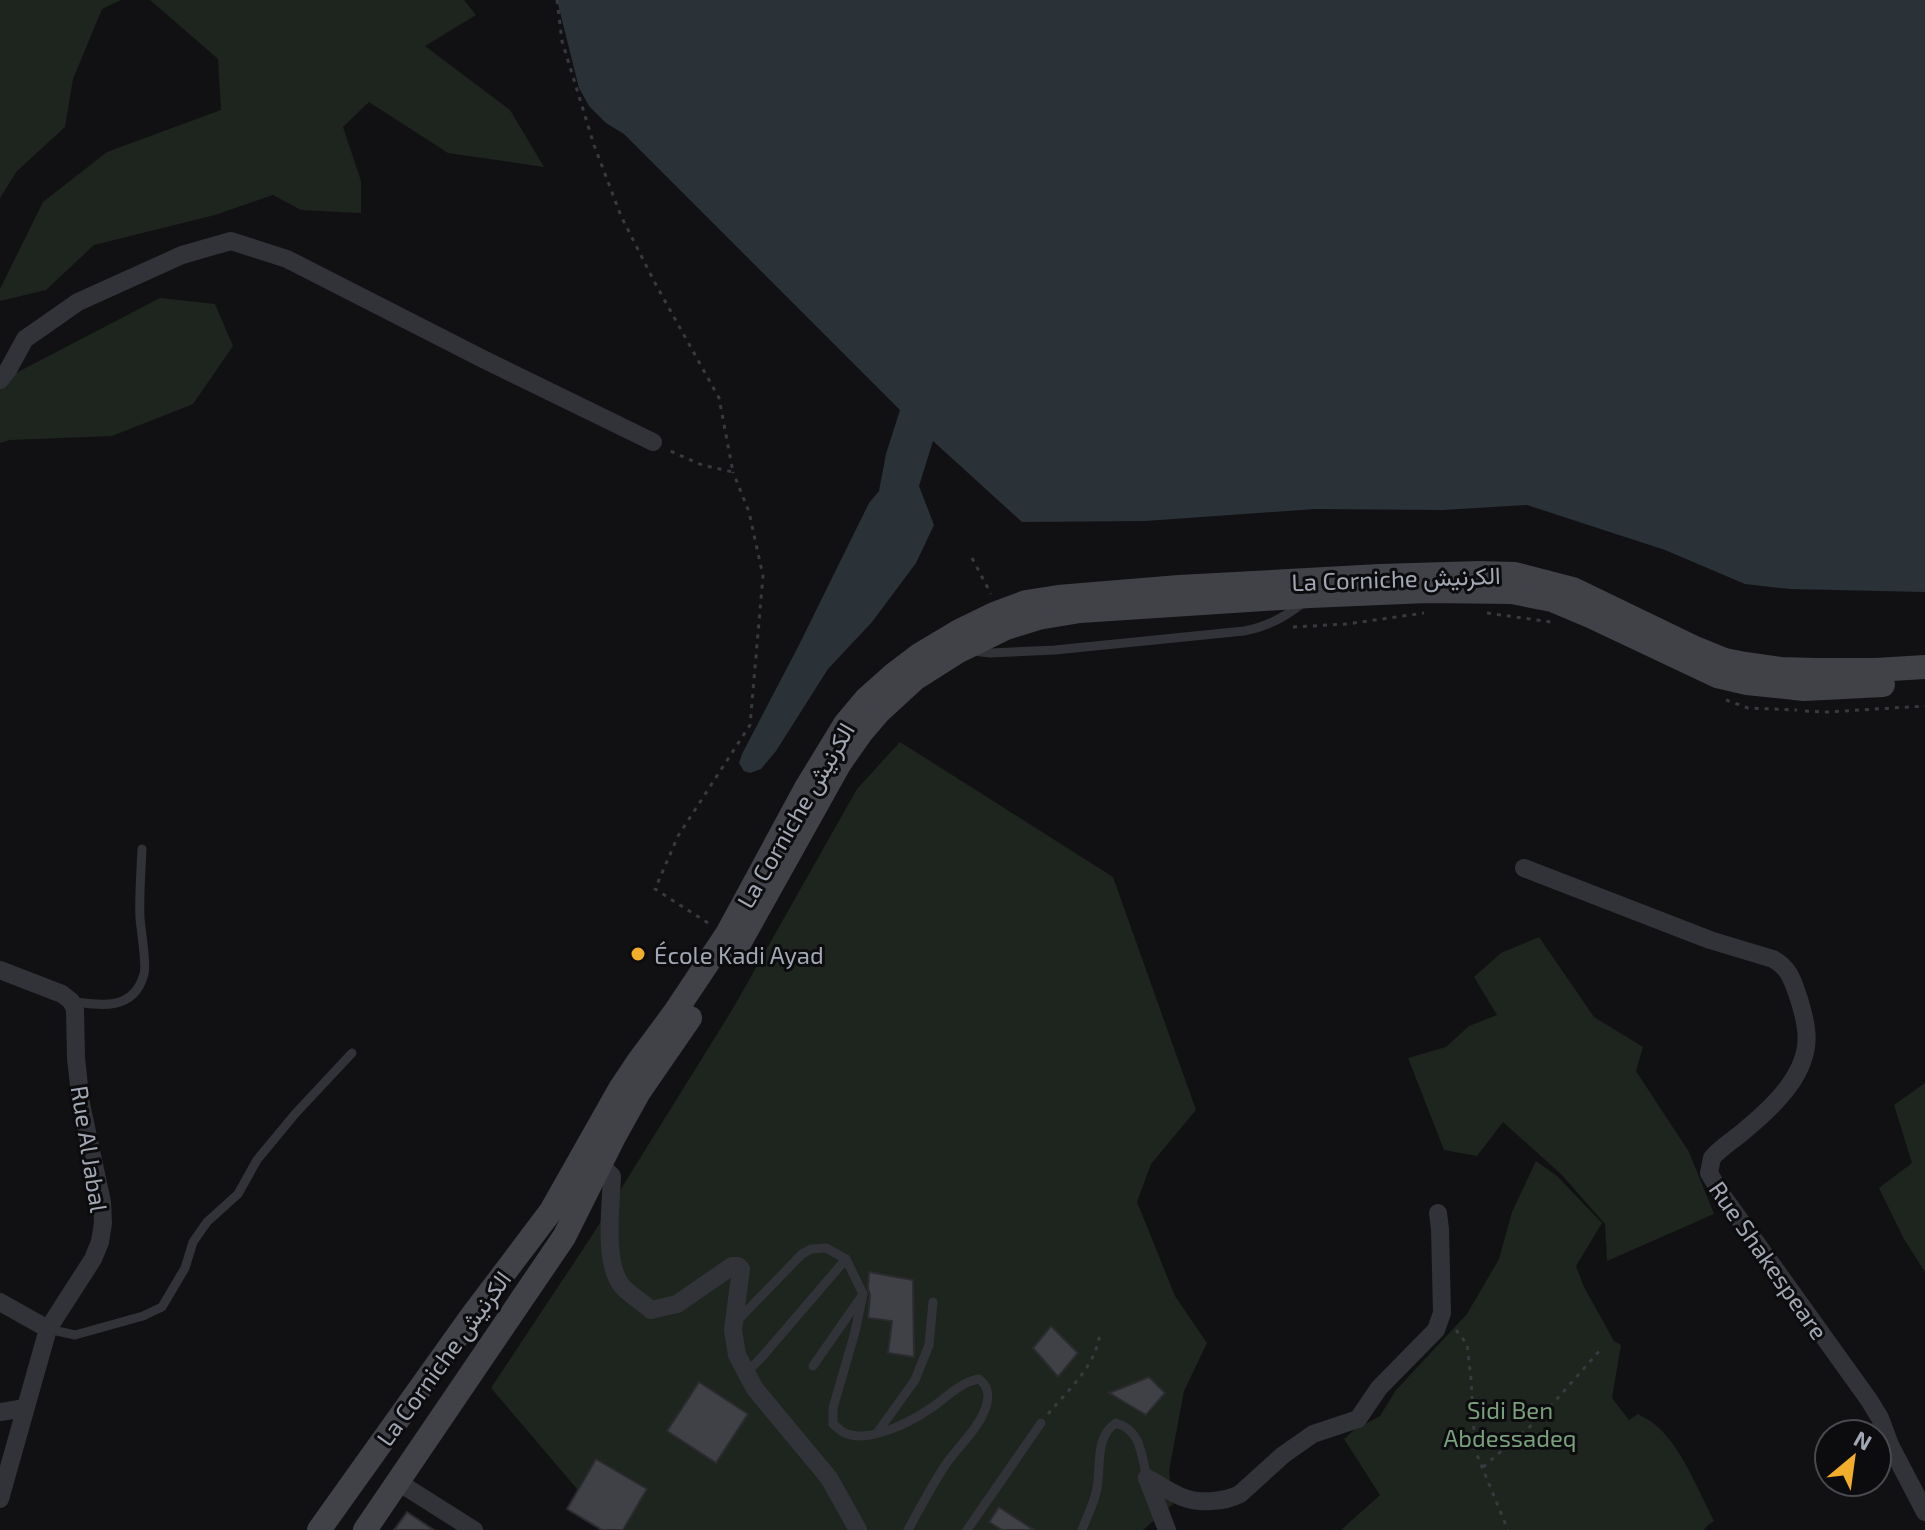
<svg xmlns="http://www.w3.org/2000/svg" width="1925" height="1530" font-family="'Exo 2',Vazirmatn,sans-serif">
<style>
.green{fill:#1d251e}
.water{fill:#2a3238}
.building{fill:#404146;stroke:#2b2b2f;stroke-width:2}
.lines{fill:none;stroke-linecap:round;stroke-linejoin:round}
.path{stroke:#383a3f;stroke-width:3;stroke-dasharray:4 6;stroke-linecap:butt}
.service{stroke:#323338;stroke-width:9}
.minor{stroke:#323338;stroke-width:18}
.secondary{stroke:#404248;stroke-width:24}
.poi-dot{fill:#f2ae2a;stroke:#0c0c0e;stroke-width:3}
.labels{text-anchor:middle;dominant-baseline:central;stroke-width:6;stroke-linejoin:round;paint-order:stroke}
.street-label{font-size:24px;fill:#a2a8b3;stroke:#0c0c0e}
.poi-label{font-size:24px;fill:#a2a8b3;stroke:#0c0c0e;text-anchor:start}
.park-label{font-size:24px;fill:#799f7b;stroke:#0c0c0e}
</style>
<rect width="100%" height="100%" fill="#111113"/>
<g class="green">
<polygon points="0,0 121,0 102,9 73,79 65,127 17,171 0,198"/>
<polygon points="150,0 464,0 476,15 425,46 510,110 544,167 448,153 369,102 343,127 361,181 361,213 301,210 273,195 215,215 94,245 46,290 0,301 0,289 43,202 107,152 221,110 218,59"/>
<polygon points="160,298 215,304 233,346 193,404 112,436 10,440 0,443 0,374 16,373"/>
<polygon points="900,742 1113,877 1196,1110 1151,1164 1137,1202 1175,1296 1207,1343 1184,1391 1169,1471 1173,1504 1143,1530 612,1530 491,1388 593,1234 732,1010 857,789"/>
<polygon points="1539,937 1594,1017 1643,1047 1636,1071 1689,1152 1714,1214 1607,1261 1605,1224 1562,1175 1503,1122 1477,1156 1444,1150 1408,1058 1446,1047 1469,1026 1497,1015 1474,977 1501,953"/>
<polygon points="1925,1083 1925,1272 1904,1239 1879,1188 1912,1163 1894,1105"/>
<path d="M1536 1161 1557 1176 1602 1223 1576 1266 1584 1287 1614 1341 1621 1345 1612 1398 1629 1420 1638 1414C1645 1418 1653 1422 1659 1428 1682 1449 1700 1494 1714 1521L1708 1525 1704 1530H1341L1380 1495 1344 1439 1354 1430 1380 1416 1396 1390 1467 1314 1499 1259 1512 1212Z"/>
</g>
<polygon class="water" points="557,0 1925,0 1925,592 1790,589 1745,584 1665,550 1527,505 1443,510 1315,509 1145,521 1022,522 933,441 919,486 934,525 916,563 872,622 828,669 776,751 761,769 750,773 744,771 739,763 742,754 799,645 869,503 879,491 886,454 900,410 624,134 606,123 589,106 579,88"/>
<g class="building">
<polygon points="869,1272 913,1280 914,1357 888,1353 892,1321 868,1318 870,1295 868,1288"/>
<polygon points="1051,1326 1078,1353 1058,1377 1033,1348"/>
<polygon points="1149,1377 1165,1393 1146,1415 1109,1393"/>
<polygon points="699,1382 748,1414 716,1463 667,1431"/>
<polygon points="596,1459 647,1489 623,1530 602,1530 567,1509"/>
<polygon points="999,1507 1034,1530 1002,1530 989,1522"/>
<polygon points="407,1512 434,1530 394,1530"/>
</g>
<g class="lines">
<g class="path">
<polyline points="557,0 562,41 594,145 621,216 655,283 719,398 733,472 702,465 668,450"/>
<polyline points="972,558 991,594"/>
<polyline points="1487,613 1551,622"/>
<polyline points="1293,627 1347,624 1424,613"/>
<polyline points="1726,700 1748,708 1797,710"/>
<polyline points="1805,711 1827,712 1925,706"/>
<polyline points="708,923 655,889 678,836 750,725 763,576 749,512 733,472"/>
<polyline points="1456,1330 1467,1344 1471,1379 1475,1450 1508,1530"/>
<path d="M1048 1414C1070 1388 1097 1365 1100 1331"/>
<polyline points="1483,1467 1541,1417 1601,1349"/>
</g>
<g class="service">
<path d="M973 651 990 653 1055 650 1244 631C1267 627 1286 617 1305 601"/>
<path d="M71 1001C101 1006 134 1011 144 974 147 965 141 931 140 918 139 895 141 872 142 849"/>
<path d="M736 1322 802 1254 811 1249 826 1248 846 1259 863 1294 855 1332 833 1408V1424C836 1426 839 1430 843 1432 867 1445 911 1422 931 1408 946 1398 960 1382 979 1379 991 1388 989 1400 984 1412 976 1431 958 1447 946 1464 932 1485 920 1508 908 1530"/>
<polyline points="48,1329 75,1335 143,1316 162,1307 185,1268 193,1242 207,1222 238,1194 257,1160 295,1114 352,1053"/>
<polyline points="813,1366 861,1297"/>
<polyline points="746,1373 761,1358 846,1259"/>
<polyline points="877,1433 915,1380 929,1345 933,1302"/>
<polyline points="967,1530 1041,1423"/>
<path d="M1082 1530C1087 1516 1095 1502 1097 1488 1101 1465 1095 1436 1116 1423 1142 1431 1141 1455 1147 1478"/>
</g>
<g class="minor">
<polyline points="0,380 8,370 25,339 78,302 182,255 231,241 287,259 485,360 653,442"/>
<path d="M1524 868 1710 940 1773 959C1790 968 1793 982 1799 999 1802 1009 1805 1019 1806 1029 1812 1071 1774 1106 1745 1130 1734 1140 1721 1147 1712 1158L1709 1173 1722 1195 1869 1400 1880 1418 1890 1445 1925 1512"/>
<polyline points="0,970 62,994 71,1001 75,1009 76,1058 81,1104 102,1202 103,1223 100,1242 93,1259 48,1329 0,1499"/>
<path d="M592 1157 612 1176C611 1205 603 1263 622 1286 630 1295 642 1302 651 1310L677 1304 732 1266H738L741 1269 733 1330 737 1355 755 1389 829 1478 858 1530"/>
<polyline points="0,1302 48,1329"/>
<polyline points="0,1412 25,1408"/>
<path d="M1147 1478C1158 1484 1170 1492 1182 1497 1198 1504 1225 1502 1240 1494L1283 1455 1313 1434 1358 1419 1379 1388 1436 1330 1442 1313 1440 1229 1438 1213"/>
<polyline points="1147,1478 1167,1530"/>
<polyline points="398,1482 474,1530"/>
</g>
<g class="secondary">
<polyline points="735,951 840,763 861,733 879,712 916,678 957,652 1006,628 1038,618 1080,611 1310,596 1427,591 1512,592 1552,600 1590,616 1717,676 1747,683 1804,689 1883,685"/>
<polyline points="319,1530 471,1317 551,1211 620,1089 638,1062 675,1012 727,934 806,788 845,724 866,699 894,674 919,655 959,631 994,614 1026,602 1058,597 1179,587 1380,576 1480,573 1515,574 1573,589 1693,647 1725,660 1745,664 1781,669 1816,670 1876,670 1925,667"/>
<polyline points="365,1530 564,1237 614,1137 639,1092 690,1018"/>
</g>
</g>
<circle class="poi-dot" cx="638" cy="954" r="8"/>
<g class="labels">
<g class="street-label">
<text transform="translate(1396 578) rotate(-2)">La Corniche الكرنيش</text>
<text transform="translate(795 815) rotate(-60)">La Corniche الكرنيش</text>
<text transform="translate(90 1149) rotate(81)">Rue Al Jabal</text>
<text transform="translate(1769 1260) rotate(55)">Rue Shakespeare</text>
<text transform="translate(443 1358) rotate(-54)">La Corniche الكرنيش</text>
</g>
<g class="poi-label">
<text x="654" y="954">École Kadi Ayad</text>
</g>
<g class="park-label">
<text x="1510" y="1409">Sidi Ben<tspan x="1510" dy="28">Abdessadeq</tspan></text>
</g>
</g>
<g transform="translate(1853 1458) rotate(29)"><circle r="38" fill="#0c0c0e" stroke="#484a50" stroke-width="2"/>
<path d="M0-6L14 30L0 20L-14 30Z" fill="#f2ae2a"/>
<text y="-12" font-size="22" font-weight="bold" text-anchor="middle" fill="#a2a8b3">N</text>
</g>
</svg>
